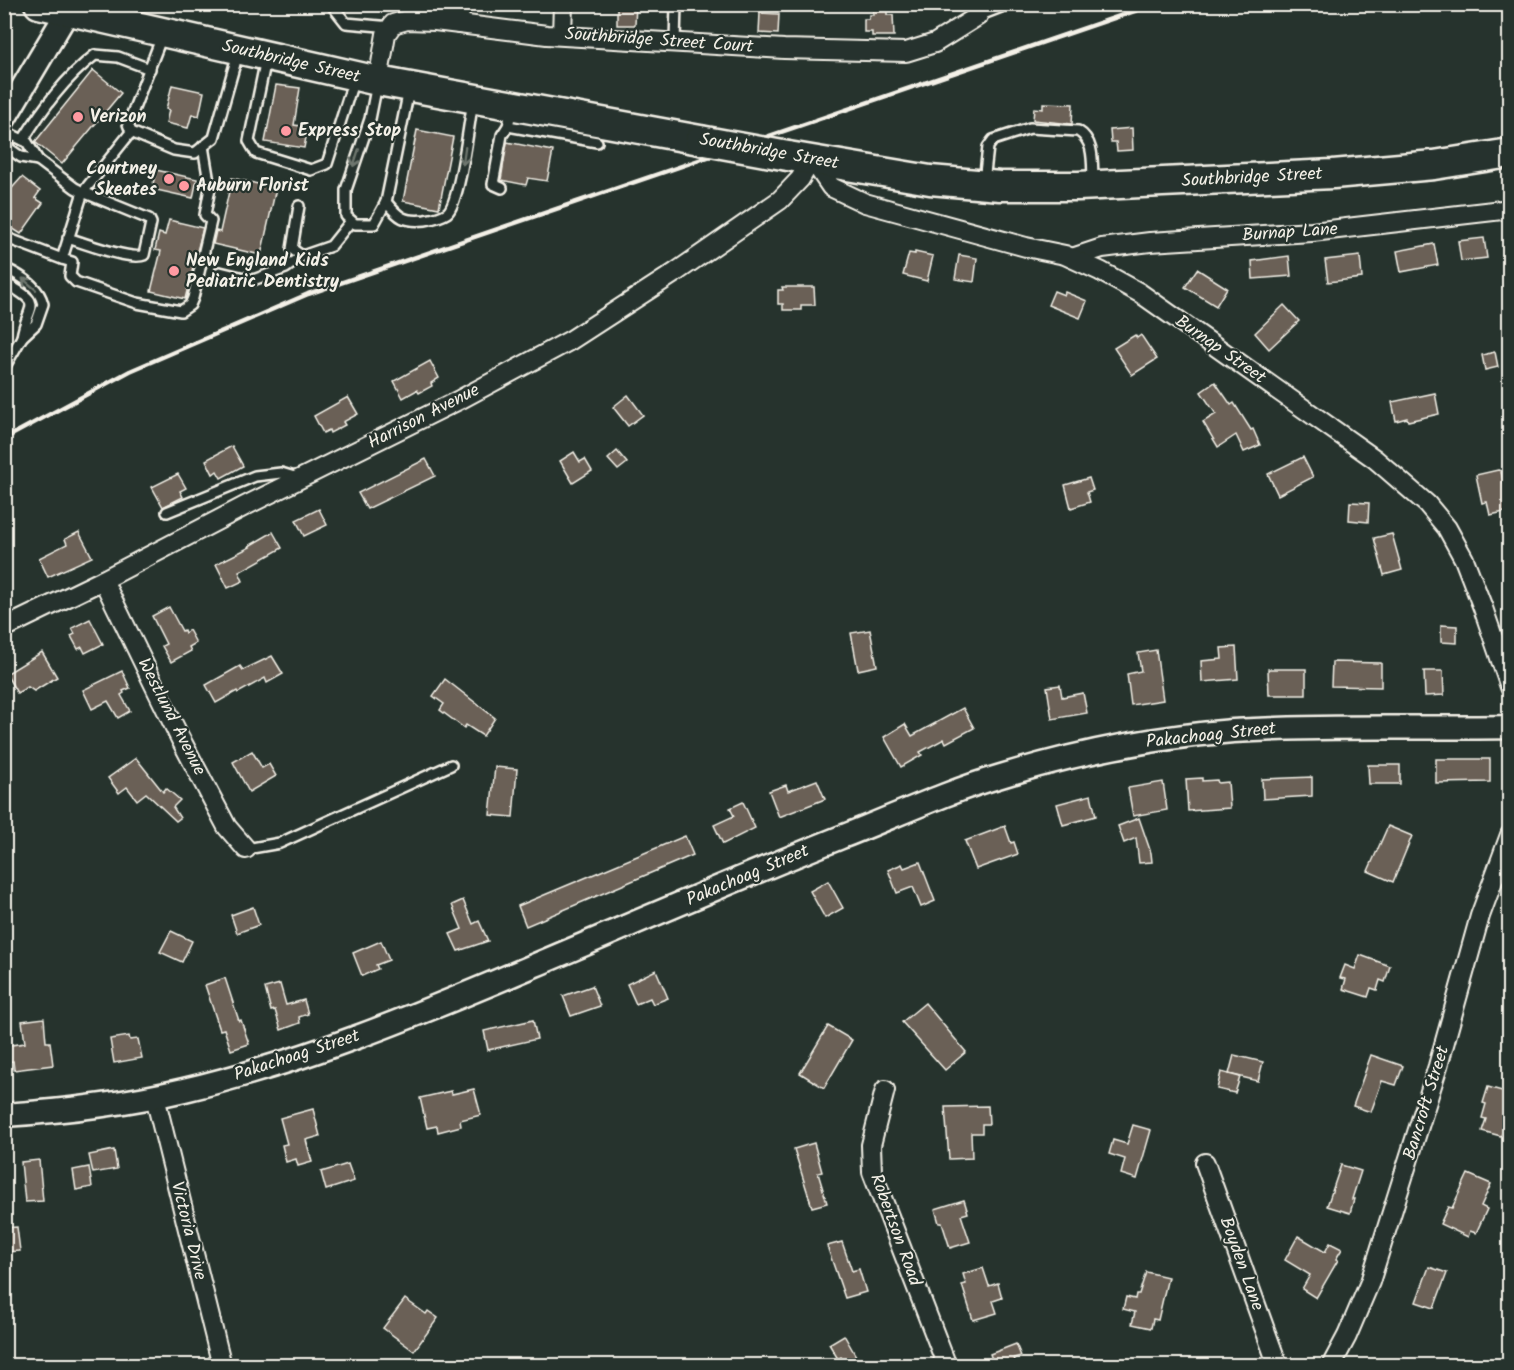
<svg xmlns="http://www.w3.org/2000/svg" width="1514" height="1370" font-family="Kalam,sans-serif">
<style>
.building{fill:#6b6056;stroke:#f4f1e8;stroke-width:1.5}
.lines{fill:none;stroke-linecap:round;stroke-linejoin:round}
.service-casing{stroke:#f4f1e8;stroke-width:14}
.minor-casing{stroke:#f4f1e8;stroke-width:22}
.tertiary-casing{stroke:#f4f1e8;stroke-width:27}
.primary-casing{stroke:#f4f1e8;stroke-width:33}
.service{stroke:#26332d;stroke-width:9}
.minor{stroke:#26332d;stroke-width:18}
.tertiary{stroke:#26332d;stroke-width:22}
.primary{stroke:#26332d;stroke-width:28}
.rail{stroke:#f4f1e8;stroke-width:4.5}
.primary-bridge-casing{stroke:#f4f1e8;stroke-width:33;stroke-linecap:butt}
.primary-bridge{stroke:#26332d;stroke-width:28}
.oneway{stroke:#6e766e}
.poi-dot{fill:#ff9aa2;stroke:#26332d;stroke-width:2}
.labels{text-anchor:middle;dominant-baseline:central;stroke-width:4.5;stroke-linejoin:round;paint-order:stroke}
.street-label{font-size:18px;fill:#f4f1e8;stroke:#26332d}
.poi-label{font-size:18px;font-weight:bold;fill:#f4f1e8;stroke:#26332d;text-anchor:start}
</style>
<rect width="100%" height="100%" fill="#26332d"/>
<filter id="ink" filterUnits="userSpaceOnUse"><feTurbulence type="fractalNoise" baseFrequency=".0167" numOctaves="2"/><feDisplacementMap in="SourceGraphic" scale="12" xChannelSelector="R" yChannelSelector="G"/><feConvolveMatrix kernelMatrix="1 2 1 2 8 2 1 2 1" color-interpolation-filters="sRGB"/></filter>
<g filter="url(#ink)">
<g class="building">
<polygon points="617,4 636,4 635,25 617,25"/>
<polygon points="873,10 887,10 887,15 893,15 894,36 872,36 872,32 864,32 864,19 869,19 869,15 873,15"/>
<polygon points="760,13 779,14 778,34 759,33"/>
<polygon points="93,70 121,93 62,164 35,142"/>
<polygon points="172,85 204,92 199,116 192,114 188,128 166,123 169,110 166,109"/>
<polygon points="276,85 300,88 294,125 308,127 304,148 265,142"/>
<polygon points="1043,103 1073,104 1072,124 1033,120 1034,108 1043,109"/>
<polygon points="1132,128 1133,150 1117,151 1116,142 1111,142 1110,130"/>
<polygon points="417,130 453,137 439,208 403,201"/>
<polygon points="507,142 553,151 547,181 528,178 526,185 501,180"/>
<polygon points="156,170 197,179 193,198 152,189"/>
<polygon points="22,177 40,191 35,198 43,203 21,234 4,223 4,197"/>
<polygon points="232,178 276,188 261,255 213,244 216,231 220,232"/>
<polygon points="169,220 203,228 185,299 151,291 161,251 155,250 159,233 165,235"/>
<polygon points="1484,238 1487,258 1461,261 1458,241"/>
<polygon points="1434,244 1438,265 1401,272 1397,251"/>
<polygon points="915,252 933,256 927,281 903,275 909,253 915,254"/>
<polygon points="959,255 977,258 974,282 955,279"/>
<polygon points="1289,256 1291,276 1253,279 1252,261"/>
<polygon points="1360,256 1362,278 1328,282 1325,260"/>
<polygon points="1197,269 1227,288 1216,306 1185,287"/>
<polygon points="782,287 814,287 815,305 801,305 801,310 783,310 783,304 778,304 778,290 783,290"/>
<polygon points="1054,291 1064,295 1065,292 1087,301 1080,318 1048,305"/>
<polygon points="1284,305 1299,321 1269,349 1255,333"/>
<polygon points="1135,335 1137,338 1141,335 1157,359 1132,375 1114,348"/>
<polygon points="1495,352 1498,367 1485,370 1482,355"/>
<polygon points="430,361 439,378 431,383 432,386 419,393 417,390 403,398 394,381"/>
<polygon points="1215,382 1231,405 1234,403 1251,430 1253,429 1260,445 1244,452 1236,435 1218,447 1203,422 1216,414 1201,392"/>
<polygon points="1435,393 1439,414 1408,421 1407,418 1396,421 1392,402"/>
<polygon points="628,395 643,415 628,426 613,407"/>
<polygon points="348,397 358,414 343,422 345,425 330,433 329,430 323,433 314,416"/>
<polygon points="232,446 243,466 221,478 217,471 213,474 206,460"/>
<polygon points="617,451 627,463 618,470 608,459"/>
<polygon points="574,452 580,462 585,459 592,471 573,483 560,461"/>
<polygon points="1303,457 1313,477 1278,495 1268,474"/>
<polygon points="426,459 435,476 367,509 358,493"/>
<polygon points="1498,470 1501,471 1509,511 1490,515 1487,502 1482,503 1476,475"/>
<polygon points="178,474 186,488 180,491 183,497 163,507 152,487"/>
<polygon points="1089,478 1093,490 1087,492 1090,502 1071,508 1065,485"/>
<polygon points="1350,502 1369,503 1368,522 1349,520"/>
<polygon points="319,509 327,525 304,536 296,520"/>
<polygon points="79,532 92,557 48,577 39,558 67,544 65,539"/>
<polygon points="273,532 282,548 239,572 243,581 228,588 216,564 250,547 249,546"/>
<polygon points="1392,534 1402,570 1384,575 1374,538"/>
<polygon points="169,607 182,631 184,630 185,633 189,630 196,643 189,647 191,651 171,662 162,646 166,644 152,616"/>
<polygon points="90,619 103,644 85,653 82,647 78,649 71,636 75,634 72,628"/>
<polygon points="1441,625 1457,626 1457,643 1441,642"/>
<polygon points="870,630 877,666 858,670 851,633"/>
<polygon points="1236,647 1238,679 1202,682 1201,661 1222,659 1221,648"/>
<polygon points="1156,650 1163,700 1131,705 1127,674 1141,671 1138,653"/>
<polygon points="42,652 57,677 34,691 28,687 17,693 6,674"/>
<polygon points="272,656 283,674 267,683 265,678 238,693 237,691 216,703 206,685 240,666 243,670"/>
<polygon points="1332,662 1381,663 1381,687 1331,686"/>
<polygon points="1268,669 1306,669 1306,695 1269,695"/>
<polygon points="122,671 130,688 123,691 124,693 121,695 130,711 118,718 108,701 92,709 83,690"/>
<polygon points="1424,671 1443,671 1444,695 1425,696"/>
<polygon points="445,679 495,718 483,736 466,725 464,728 440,710 444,704 433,696"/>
<polygon points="1060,685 1062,697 1083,693 1087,713 1052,719 1047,687"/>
<polygon points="963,708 974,728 946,743 944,739 920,752 922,755 901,767 884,737 905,724 912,736"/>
<polygon points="252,751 262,768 269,764 276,776 249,792 233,762"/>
<polygon points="136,758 163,792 166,788 180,800 173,807 180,818 176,821 146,793 137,800 127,787 119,793 108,778"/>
<polygon points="1436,759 1490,759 1490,782 1436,783"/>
<polygon points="1368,765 1400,765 1400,784 1369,784"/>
<polygon points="495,767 517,769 513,817 490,815"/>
<polygon points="1312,777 1312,796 1263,799 1262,779"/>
<polygon points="1202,778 1202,781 1217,780 1218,783 1228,782 1230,808 1188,811 1186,779"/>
<polygon points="817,780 825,799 779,817 769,791 786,785 788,791"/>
<polygon points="1163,782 1167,810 1133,816 1128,788"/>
<polygon points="1091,795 1096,816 1063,825 1057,804"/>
<polygon points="743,802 755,828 723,844 714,825 734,816 730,808"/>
<polygon points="1139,818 1151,853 1152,862 1139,863 1136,838 1124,843 1118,826"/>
<polygon points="1005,826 1011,843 1014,842 1018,854 976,869 965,841"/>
<polygon points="1388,826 1412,836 1393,882 1368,871"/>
<polygon points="685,836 693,855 526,926 518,906"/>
<polygon points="920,862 935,901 921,907 913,887 897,893 888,870 902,864 904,868"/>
<polygon points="828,881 843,908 825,918 810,891"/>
<polygon points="463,900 473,924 479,921 488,941 458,951 450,934 462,929 452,905"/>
<polygon points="253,907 259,925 237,933 231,915"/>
<polygon points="171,931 192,941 182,962 160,952"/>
<polygon points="381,941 389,960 376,965 378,969 362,976 353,953"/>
<polygon points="1360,955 1390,966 1385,982 1380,980 1377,990 1371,988 1368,997 1343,989 1346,979 1340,978 1345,965 1355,969"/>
<polygon points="656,970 668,998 653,1004 650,998 636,1004 627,984"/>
<polygon points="225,978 239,1021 241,1020 249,1044 231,1050 224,1029 220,1030 205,985"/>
<polygon points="280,984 286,1005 304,1000 308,1014 299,1017 300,1023 281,1030 275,1010 271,1011 265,988"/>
<polygon points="592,986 600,1006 571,1016 563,996"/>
<polygon points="925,1003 966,1052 945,1070 902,1022"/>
<polygon points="44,1018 46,1042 50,1042 53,1065 14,1070 13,1061 4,1062 4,1046 25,1043 22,1021"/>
<polygon points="533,1020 537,1039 488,1050 484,1031"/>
<polygon points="828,1026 852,1040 824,1088 800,1073"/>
<polygon points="129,1036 130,1040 138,1039 142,1058 114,1063 110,1039"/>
<polygon points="1234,1055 1263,1062 1258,1081 1229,1074"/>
<polygon points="1371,1055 1403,1066 1396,1085 1382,1081 1371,1112 1353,1106"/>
<polygon points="1221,1072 1240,1077 1235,1093 1217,1089"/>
<polygon points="1488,1087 1509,1093 1509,1136 1502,1134 1501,1136 1482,1131 1486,1119 1482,1118 1486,1104 1483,1103"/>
<polygon points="474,1089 481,1115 460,1120 461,1126 438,1132 437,1126 427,1128 420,1098 451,1091 452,1094"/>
<polygon points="988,1106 989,1124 982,1124 982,1133 971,1133 972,1158 949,1159 945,1107"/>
<polygon points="313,1109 320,1136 306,1140 312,1162 298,1166 296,1159 286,1162 282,1145 287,1144 280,1118"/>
<polygon points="1133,1125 1151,1130 1137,1179 1121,1174 1125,1159 1109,1154 1113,1140 1127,1144"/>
<polygon points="814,1143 822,1172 818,1173 827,1203 812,1207 794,1149"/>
<polygon points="114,1150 117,1169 93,1173 89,1155"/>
<polygon points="39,1160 43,1201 25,1202 21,1162"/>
<polygon points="348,1164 354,1181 326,1190 321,1172"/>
<polygon points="1341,1165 1361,1171 1352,1199 1354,1199 1350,1213 1327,1206"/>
<polygon points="89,1167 92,1187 76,1190 73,1170"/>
<polygon points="1468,1174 1491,1184 1481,1206 1487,1209 1476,1233 1470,1231 1468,1237 1440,1224 1448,1207 1452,1208"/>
<polygon points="964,1200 968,1213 961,1215 970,1242 950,1248 942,1223 939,1223 935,1209"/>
<polygon points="17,1227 20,1251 5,1252 4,1228"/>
<polygon points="1298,1236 1325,1252 1330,1243 1342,1249 1336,1259 1338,1260 1316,1298 1302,1289 1310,1275 1285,1260"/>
<polygon points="842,1242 852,1271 859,1269 866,1292 845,1298 827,1246"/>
<polygon points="1429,1267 1447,1273 1434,1308 1416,1302"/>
<polygon points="983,1268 989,1286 998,1283 1002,1298 993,1301 997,1313 973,1320 962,1285 966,1284 963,1274"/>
<polygon points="1146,1272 1168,1277 1158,1320 1153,1319 1151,1328 1132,1324 1135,1312 1123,1309 1126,1297 1135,1299 1136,1294 1139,1294"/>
<polygon points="405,1299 426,1314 428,1311 438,1318 414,1351 383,1328"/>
<polygon points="844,1335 861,1365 846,1365 841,1357 838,1359 829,1344"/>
<polygon points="1016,1344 1021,1356 1014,1358 1017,1365 994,1365 990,1354"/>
</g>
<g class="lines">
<defs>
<g id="service">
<polyline points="331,4 346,23 391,27"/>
<polyline points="978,16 1009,4"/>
<polyline points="162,36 128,124 131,132 174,150 195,153 214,138 238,53"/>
<polyline points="675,42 676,4"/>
<polyline points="266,59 249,141 256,153 311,170 327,164 354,79"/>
<polyline points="377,84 370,119 346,190 346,216 355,224 374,224 386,202"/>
<path d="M409 90 386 202C399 218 404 222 425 220 431 219 441 217 447 213 460 203 469 122 473 101"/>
<polyline points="508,126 597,142"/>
<polyline points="4,131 27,142 38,160 21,157 4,145"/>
<path d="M23 140C43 108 65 78 95 55L118 57 150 69"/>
<polyline points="38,160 75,188 83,192 131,132"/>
<path d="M984 182 988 147 993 140 1030 128 1078 131C1095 141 1092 163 1093 181"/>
<polyline points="502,188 493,184 502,135 508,126 512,108"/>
<polyline points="299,206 292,249 302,256 331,246 351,221"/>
<path d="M4 237 62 259 83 192 149 219 151 223 144 255C132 261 83 243 68 238"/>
<polyline points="62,259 72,262 70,276 76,282 137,303 181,311 190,305 193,298 211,221 205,215 210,188 203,146"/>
<path d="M4 268C20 275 39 286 43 304L36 324 22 337 4 368"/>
<polyline points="220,272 253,280 286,268 302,256"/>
<path d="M10 286C45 305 27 305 22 337"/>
<polyline points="167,512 255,476 281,473 298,478"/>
<polyline points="246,849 280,843 451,765"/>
</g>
<g id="minor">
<polyline points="459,24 460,4"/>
<polyline points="562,35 563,4"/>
<polyline points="378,81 386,34 393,24 407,20 435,21 547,35 784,49 906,52 935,43 978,16"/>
<polyline points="1072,258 1102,248 1150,242 1312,232 1502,210 1510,211"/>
<polyline points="103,580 180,738 227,827 246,849"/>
<polyline points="4,628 103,580 245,506 461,399 571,340 676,272 780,200 800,179 812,159 831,187 865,203 1026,247 1065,255 1100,271 1140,293 1375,459 1427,504 1447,528 1464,559 1483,608 1510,687"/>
<polyline points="885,1090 871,1145 872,1172 947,1366"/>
<polyline points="155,1097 222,1366"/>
<polyline points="1205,1163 1278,1366"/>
<polyline points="1331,1366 1347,1336 1370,1282 1438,1066 1480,916 1510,835"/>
</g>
<g id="tertiary">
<polyline points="4,119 68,11"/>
<path d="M4 1115C65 1111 125 1104 184 1090 304 1062 420 1014 533 966 635 923 736 879 839 838 893 817 946 792 1001 776 1076 753 1155 737 1233 731 1325 725 1418 729 1510 727"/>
</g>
<g id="primary">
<polyline points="39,4 378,81 700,140"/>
<polyline points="4,103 4,105"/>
<polyline points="788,156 930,180 1000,186 1078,186 1333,174 1434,165 1510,153"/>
</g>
</defs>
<use href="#service" class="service-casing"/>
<use href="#minor" class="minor-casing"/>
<use href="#tertiary" class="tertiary-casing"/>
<use href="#primary" class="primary-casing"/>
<use href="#service" class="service"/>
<use href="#minor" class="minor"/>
<use href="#tertiary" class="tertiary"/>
<use href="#primary" class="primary"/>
<polyline class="rail" points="4,439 130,371 308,294 1155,4"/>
<defs>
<polyline id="primary-bridge" points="700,140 788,156"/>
</defs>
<use href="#primary-bridge" class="primary-bridge-casing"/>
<use href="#primary-bridge" class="primary-bridge"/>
</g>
<defs><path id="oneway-shaft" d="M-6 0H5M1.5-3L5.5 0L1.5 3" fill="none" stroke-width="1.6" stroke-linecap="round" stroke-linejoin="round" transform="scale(1.5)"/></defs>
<g class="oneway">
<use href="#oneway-shaft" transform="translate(464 156) rotate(98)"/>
<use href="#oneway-shaft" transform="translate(356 158) rotate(108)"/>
<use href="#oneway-shaft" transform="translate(29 284) rotate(-140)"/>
</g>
</g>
<g class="poi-dot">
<circle cx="78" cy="117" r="6"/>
<circle cx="286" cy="131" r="6"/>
<circle cx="169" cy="179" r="6"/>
<circle cx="184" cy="186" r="6"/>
<circle cx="174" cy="271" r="6"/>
</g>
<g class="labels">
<g class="street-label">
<text transform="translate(659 41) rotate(4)">Southbridge Street Court</text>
<text transform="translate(291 62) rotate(13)">Southbridge Street</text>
<text transform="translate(769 152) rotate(10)">Southbridge Street</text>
<text transform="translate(1252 178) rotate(-3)">Southbridge Street</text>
<text transform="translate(1290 233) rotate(-4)">Burnap Lane</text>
<text transform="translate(1220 350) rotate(35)">Burnap Street</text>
<text transform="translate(424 417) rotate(-27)">Harrison Avenue</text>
<text transform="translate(171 717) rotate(63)">Westlund Avenue</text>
<text transform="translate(1211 736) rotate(-6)">Pakachoag Street</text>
<text transform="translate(748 876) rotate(-23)">Pakachoag Street</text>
<text transform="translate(297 1056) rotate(-18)">Pakachoag Street</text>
<text transform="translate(1427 1103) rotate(-73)">Bancroft Street</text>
<text transform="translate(895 1230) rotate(70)">Robertson Road</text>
<text transform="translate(188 1231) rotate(76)">Victoria Drive</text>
<text transform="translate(1241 1264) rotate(70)">Boyden Lane</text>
</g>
<g class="poi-label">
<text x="90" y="117">Verizon</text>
<text x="298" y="131">Express Stop</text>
<text x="157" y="169" text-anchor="end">Courtney<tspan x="157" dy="21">Skeates</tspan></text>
<text x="196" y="186">Auburn Florist</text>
<text x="186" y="261">New England Kids<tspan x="186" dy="21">Pediatric Dentistry</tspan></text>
</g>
</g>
<rect width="1514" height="1370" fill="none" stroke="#26332d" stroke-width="24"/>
<rect x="12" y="12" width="1490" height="1346" fill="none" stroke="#f4f1e8" stroke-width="2" filter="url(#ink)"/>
</svg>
